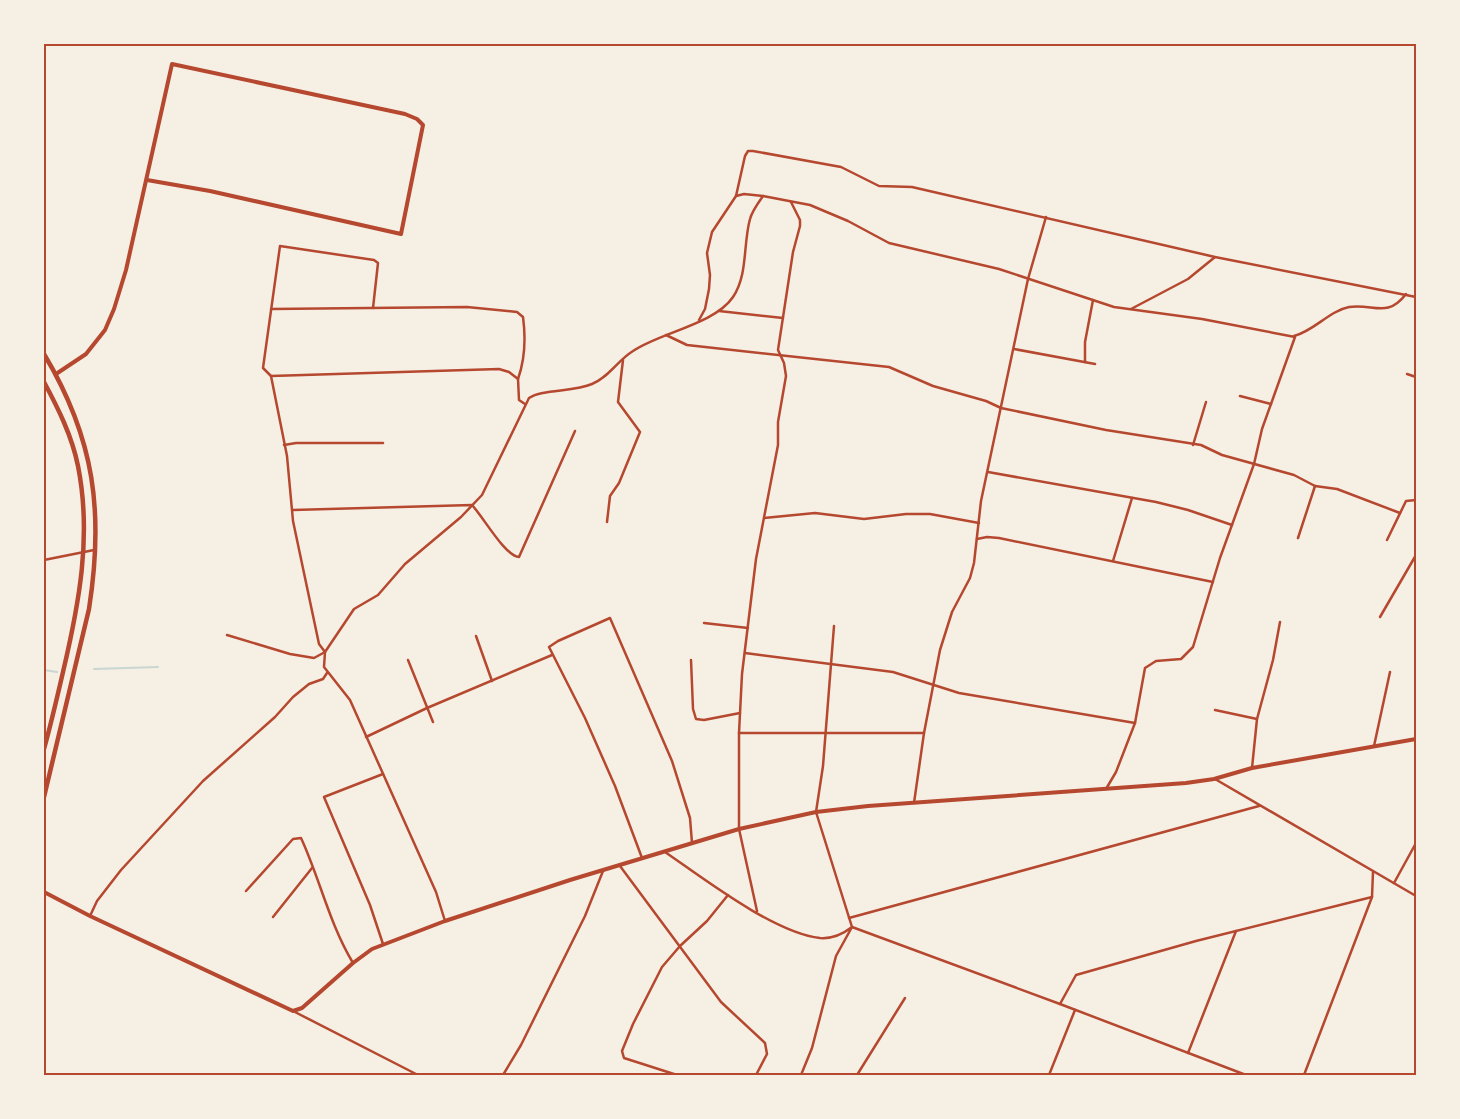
<svg xmlns="http://www.w3.org/2000/svg" width="1460" height="1119" font-family="'Fira Sans',sans-serif">
<style>
.lines{fill:none;stroke-linecap:round;stroke-linejoin:round}
.stream{stroke:#c9d6d2;stroke-width:2}
.minor{stroke:#b5482f;stroke-width:2.5}
.tertiary{stroke:#b5482f;stroke-width:4}
.secondary{stroke:#b5482f;stroke-width:4}
.trunk{stroke:#b5482f;stroke-width:4.5}
.neatline{fill:none;stroke:#b5482f;stroke-width:2}
</style>
<rect width="100%" height="100%" fill="#f6efe4"/>
<g class="lines">
<g class="stream">
<polyline points="94,669 158,667"/>
<polyline points="44,670 57,672"/>
</g>
<g class="minor">
<polyline points="736,196 744,194 763,196 810,205 848,221 889,243 999,269 1114,307 1202,319 1295,337 1262,429 1254,464 1220,558 1193,647 1181,659 1156,661 1145,668 1135,723 1116,772 1106,789"/>
<path d="M271 309 467 307 517 312 523 317C526 339 525 359 518 379"/>
<polyline points="1131,309 1188,279 1215,257"/>
<polyline points="719,311 783,318"/>
<polyline points="699,320 705,309 709,289 710,275 707,253 712,232 736,196 745,156 748,151 753,151 841,167 879,186 912,187 1215,257 1416,297"/>
<polyline points="666,335 687,345 889,367 933,386 986,401 1001,408 1106,430 1201,445 1222,455 1294,475 1315,486 1337,489 1400,513"/>
<path d="M1294 336C1314 331 1329 311 1349 307 1373 303 1387 319 1406 294"/>
<polyline points="1014,349 1095,364"/>
<polyline points="1085,362 1085,342 1093,300"/>
<polyline points="1407,374 1416,377"/>
<polyline points="271,376 263,368 280,246 374,260 378,263 373,308"/>
<polyline points="1240,396 1271,404"/>
<polyline points="284,445 296,443 383,443"/>
<polyline points="1193,445 1206,402"/>
<polyline points="988,472 1156,502 1188,510 1232,525"/>
<path d="M293 510 472 505C484 518 505 556 519 557L575 431"/>
<polyline points="764,518 815,513 864,519 906,514 930,514 979,523"/>
<polyline points="607,522 610,496 619,483 640,432 618,402 623,360"/>
<polyline points="1298,538 1315,486"/>
<polyline points="977,539 987,537 999,538 1213,582"/>
<polyline points="1387,540 1406,501 1416,500"/>
<polyline points="44,560 94,550"/>
<polyline points="1113,561 1132,498"/>
<polyline points="1380,617 1416,555"/>
<polyline points="704,623 748,628"/>
<polyline points="834,626 823,766 816,812 852,927 1060,1004 1076,975 1196,941 1372,897 1373,872"/>
<path d="M227 635 290 654 314 658 325 652 354 609 378 595 405 564 461 517 482 495 529 398C542 389 574 392 592 384 609 377 617 361 633 351 659 333 715 324 733 297 748 275 743 244 750 219 752 211 758 203 763 196"/>
<polyline points="476,636 492,681"/>
<polyline points="745,653 893,672 959,693 1135,723"/>
<polyline points="408,660 433,722"/>
<polyline points="691,660 693,709 696,719 704,720 740,713"/>
<polyline points="1215,710 1257,719"/>
<polyline points="739,733 924,733"/>
<polyline points="366,737 427,708 552,655"/>
<polyline points="1374,746 1390,672"/>
<polyline points="1252,768 1257,719 1273,660 1280,622"/>
<polyline points="1215,779 1416,896"/>
<polyline points="914,803 924,733 940,650 952,612 970,578 974,563 981,501 1028,279 1046,217"/>
<path d="M665 852C703 878 774 933 820 938 832 939 843 934 852 927L836 956 812 1048 801 1075"/>
<polyline points="642,858 615,786 585,718 549,647 558,641 610,618 672,761 690,818 692,843"/>
<polyline points="620,866 721,1002 765,1043 767,1054 756,1075"/>
<polyline points="1394,883 1416,843"/>
<path d="M246 891 293 839 301 838C320 879 329 923 353 963"/>
<polyline points="757,911 739,829 739,733 742,674 756,559 778,445 778,422 786,376 784,363 778,350 793,252 800,226 800,220 791,202"/>
<polyline points="90,916 97,901 121,870 203,781 275,717 293,697 309,684 323,679 327,673"/>
<polyline points="273,917 312,868"/>
<polyline points="849,918 1259,806"/>
<polyline points="445,921 436,892 350,700 324,667 325,652 319,644 293,521 287,456 271,376 499,369 509,372 518,379 519,400 525,404"/>
<polyline points="383,944 370,905 324,797 383,774"/>
<polyline points="1060,1004 1246,1075"/>
<polyline points="293,1011 418,1075"/>
<polyline points="1188,1053 1236,931"/>
<polyline points="503,1075 521,1045 585,916 603,871"/>
<polyline points="677,1075 624,1058 622,1051 633,1024 662,967 680,946 707,921 728,895"/>
<polyline points="857,1075 905,998"/>
<polyline points="1049,1075 1075,1010"/>
<polyline points="1304,1075 1372,897"/>
</g>
<polyline class="tertiary" points="56,374 86,354 105,330 114,309 126,270 172,64 405,114 417,119 423,125 401,234 210,191 147,180"/>
<polyline class="secondary" points="44,892 90,916 293,1011 302,1008 353,963 372,949 445,921 570,880 739,829 816,812 868,806 1186,783 1214,779 1252,768 1416,739"/>
<g class="trunk">
<path d="M44 354C95 439 104 513 89 609L44 797"/>
<path d="M44 382C58 408 72 436 78 466 92 536 79 604 63 672 57 698 51 724 44 749"/>
</g>
</g>
<rect width="1460" height="1119" fill="none" stroke="#f6efe4" stroke-width="90"/>
<rect x="45" y="45" width="1370" height="1029" class="neatline"/>
</svg>
